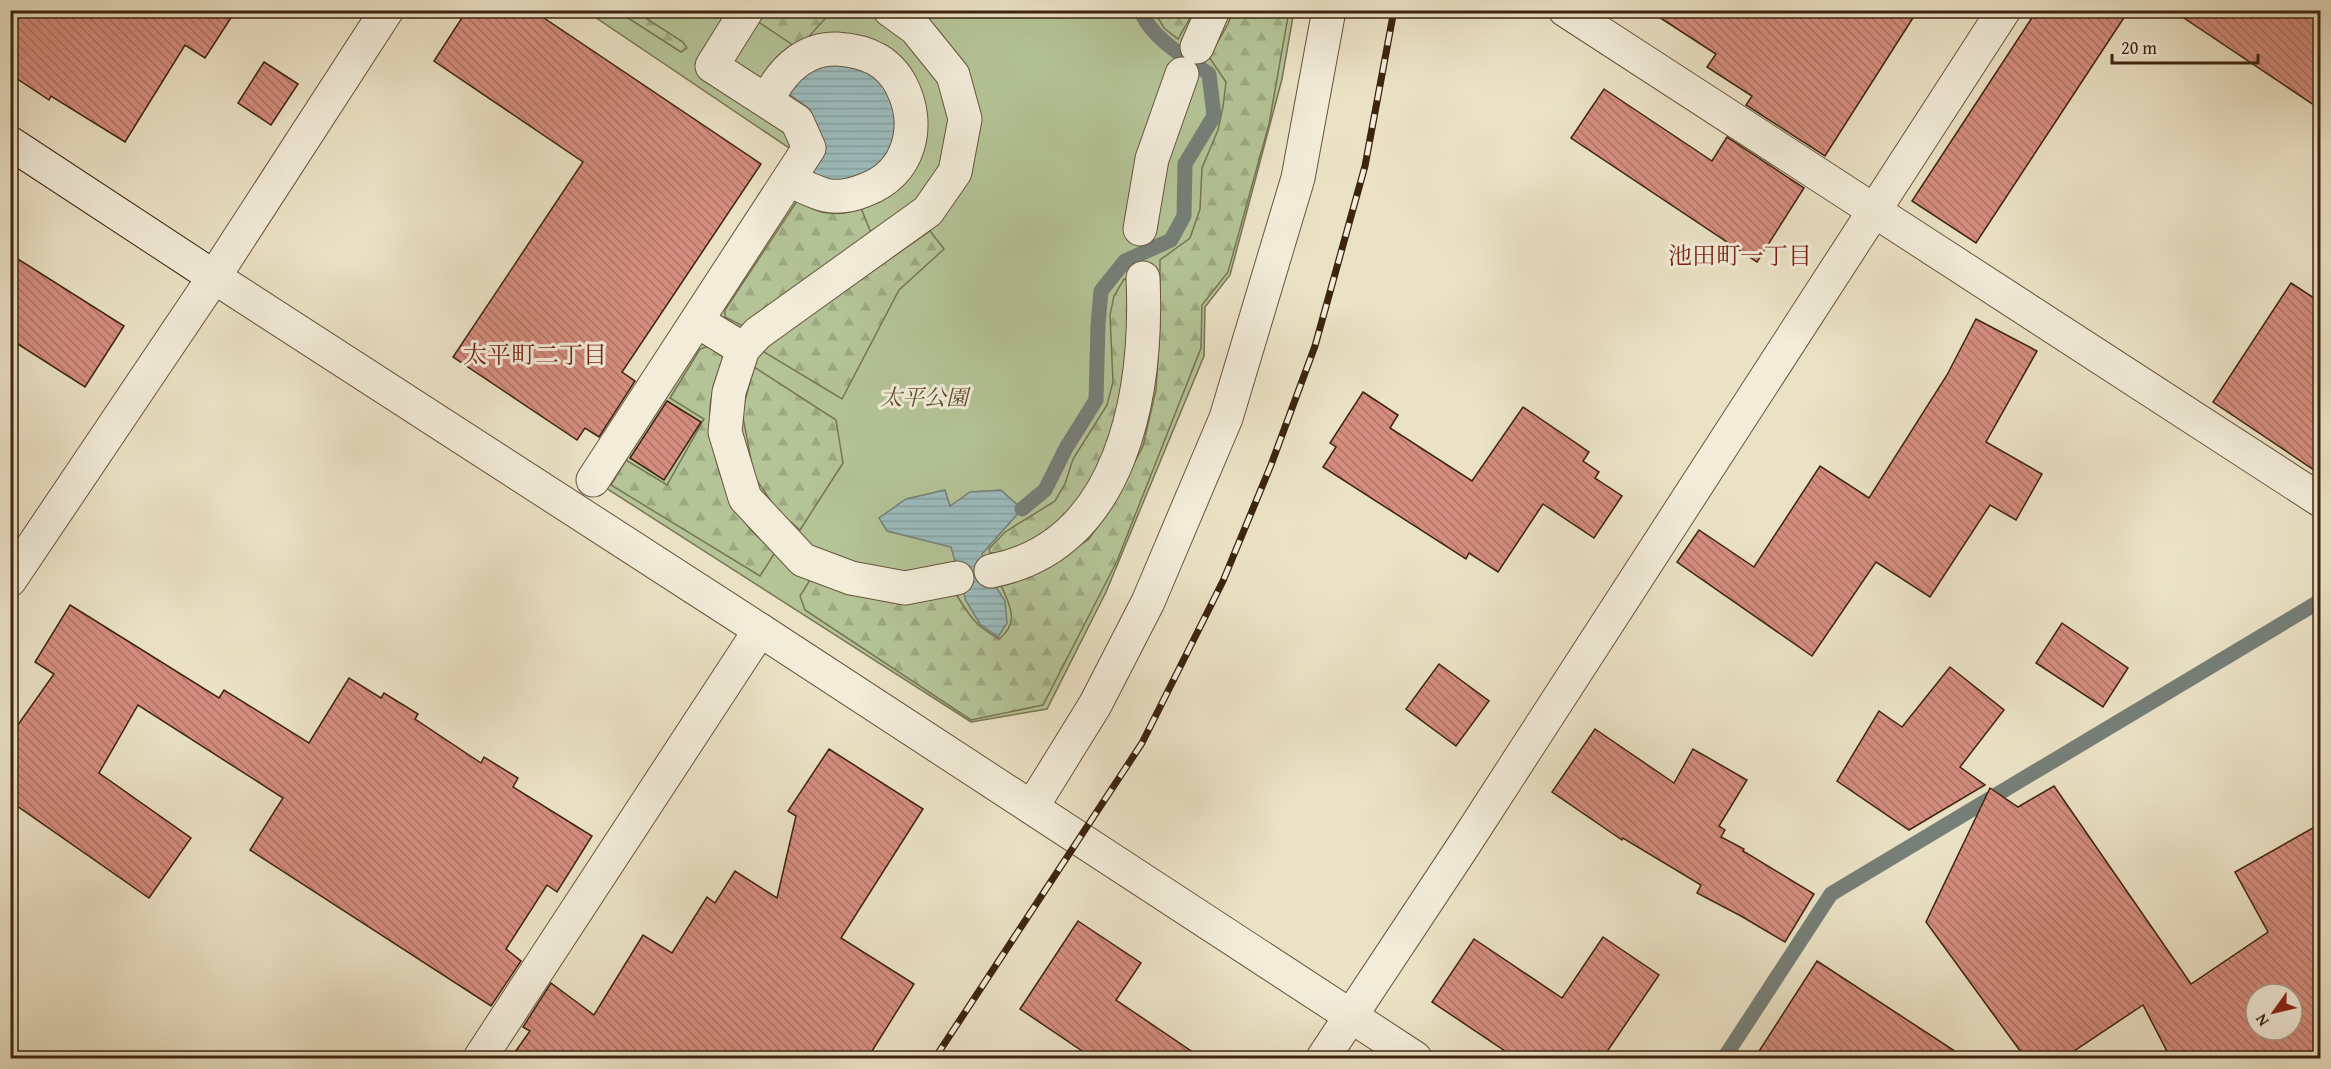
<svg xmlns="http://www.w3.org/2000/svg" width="2331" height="1069" font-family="'Gentium Book Plus','Noto Serif JP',serif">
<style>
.green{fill:#b4c497;stroke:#787452;stroke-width:1.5}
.forest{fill:url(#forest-firs);stroke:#787452;stroke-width:1.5}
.water{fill:url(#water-rules);stroke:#767f78;stroke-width:1.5}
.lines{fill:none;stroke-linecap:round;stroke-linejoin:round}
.stream{stroke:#767f78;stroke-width:15}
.building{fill:url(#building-back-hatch);stroke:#3c240e;stroke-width:1.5;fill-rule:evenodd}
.street-casing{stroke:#68543c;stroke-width:35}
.secondary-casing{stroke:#3c240e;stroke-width:35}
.street{stroke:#f2ecd9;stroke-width:33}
.secondary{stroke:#f2ecd9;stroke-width:33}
.rail-casing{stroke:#3c240e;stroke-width:7}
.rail{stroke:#f2ecd9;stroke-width:4.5;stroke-dasharray:14;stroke-linecap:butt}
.labels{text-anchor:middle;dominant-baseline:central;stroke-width:6;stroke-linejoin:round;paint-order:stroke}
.park-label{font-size:22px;font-style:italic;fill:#5a4c30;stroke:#f2ecd9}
.neighbourhood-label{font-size:24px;fill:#7a1f14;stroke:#f2ecd9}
</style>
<defs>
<pattern id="forest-firs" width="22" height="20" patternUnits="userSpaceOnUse" patternTransform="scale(1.5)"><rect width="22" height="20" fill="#b4c497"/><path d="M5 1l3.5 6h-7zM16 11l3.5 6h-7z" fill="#9ca881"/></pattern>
<pattern id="water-rules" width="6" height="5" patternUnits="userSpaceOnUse" patternTransform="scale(1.5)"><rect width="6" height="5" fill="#9cbcbe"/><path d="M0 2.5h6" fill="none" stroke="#87a1a2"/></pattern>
<pattern id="building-back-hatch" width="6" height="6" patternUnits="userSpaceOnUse" patternTransform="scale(1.5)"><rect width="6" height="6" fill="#d58d7e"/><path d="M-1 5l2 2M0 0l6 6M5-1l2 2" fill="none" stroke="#ae7366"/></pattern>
</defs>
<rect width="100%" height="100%" fill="#ebe2c5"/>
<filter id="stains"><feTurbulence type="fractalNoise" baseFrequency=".00333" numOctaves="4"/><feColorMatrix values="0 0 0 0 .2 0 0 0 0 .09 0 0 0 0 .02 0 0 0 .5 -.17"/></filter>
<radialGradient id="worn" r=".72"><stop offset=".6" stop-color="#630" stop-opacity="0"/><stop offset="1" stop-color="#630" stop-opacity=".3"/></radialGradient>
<polygon class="green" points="586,11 1294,11 1282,79 1230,275 1205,307 1204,356 1106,592 1047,709 971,722 584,474 795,152"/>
<g class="forest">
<polygon points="617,11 635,11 683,42 687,48 681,52"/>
<polygon points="769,11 832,11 804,42 796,47 757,21"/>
<polygon points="1154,11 1194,11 1178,39 1164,28"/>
<path d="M1233 11H1289L1269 124 1228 272 1202 305 1201 348 1117 561 1043 705 971 720 805 610 800 596 813 575 956 594C970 617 976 626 999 639 1021 622 1009 604 1000 583L1045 567 1088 540 1110 510 1143 446 1156 390 1160 326V260L1190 238 1200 209 1202 168 1218 130 1223 107 1226 82 1209 57 1228 24Z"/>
<path d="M797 201C819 214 837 218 861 208L873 238 745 327 725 317V310Z"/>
<polygon points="930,231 944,249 899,290 842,399 764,352 766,345"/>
<polygon points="1124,279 1126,279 1128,288 1126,371 1116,419 1089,493 1038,540 1003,552 990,553 989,549 1005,532 1055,501 1065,484 1073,459 1107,405 1113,382 1110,315 1114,296"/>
<path d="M709 346 723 357C718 374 710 393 710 410 710 461 731 523 776 551L760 576 611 485 626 460 667 485 704 419 670 398 700 349Z"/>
<polygon points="754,367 836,420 843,463 800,530 777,510 754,476 742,412"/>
</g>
<g class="water">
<polygon points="855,59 884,83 900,112 900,141 863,182 801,179 819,148 808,108 782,89 798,71"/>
<polygon points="945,490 950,506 970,492 1001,490 1022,509 982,554 993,582 1005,601 1007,623 998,637 980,624 966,601 951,547 887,531 879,518 906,499"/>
</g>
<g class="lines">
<g class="stream">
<path d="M1022 509 1045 490 1066 448 1096 400 1098 325 1101 291 1125 261 1171 240 1184 216 1185 164 1214 116 1209 74C1188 59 1148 36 1141 10"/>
<polyline points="1724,1058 1831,894 2320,601"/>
</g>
</g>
<g class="building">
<polygon points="22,10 236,10 205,58 185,45 125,142 51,96 49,100 10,74 10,27"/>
<polygon points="467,10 532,10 761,164 622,372 635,381 599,437 585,428 577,440 453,357 583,162 434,61"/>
<polygon points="1648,10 1918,10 1825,156 1746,105 1752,96 1707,67 1716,54"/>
<polygon points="2037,10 2129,10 1976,243 1912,201"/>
<polygon points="2172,10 2302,10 2320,22 2320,109"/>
<polygon points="264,62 298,84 271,125 238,103"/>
<polygon points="1604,89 1712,161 1727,137 1804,188 1757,262 1571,138"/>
<polygon points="10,254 124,326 85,387 10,339"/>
<polygon points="2291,283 2320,302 2320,474 2213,402"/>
<polygon points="1976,319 2037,351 1986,442 2042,474 2016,520 1990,505 1930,597 1876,562 1812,656 1677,562 1699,530 1754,567 1820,466 1869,498 1947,375"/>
<polygon points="1363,392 1398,415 1390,428 1472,481 1523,407 1589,452 1583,461 1599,472 1595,478 1622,496 1594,538 1543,504 1498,572 1469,553 1466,559 1323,467 1336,447 1330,443"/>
<polygon points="667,401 701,422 664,480 630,458"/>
<polygon points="70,605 219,698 224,690 309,743 349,678 381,698 384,693 418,714 415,719 481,763 484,757 518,778 513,787 592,836 557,892 547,885 506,949 521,961 491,1006 250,850 283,798 138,705 99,773 191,838 149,898 10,801 10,736 54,674 35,662"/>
<polygon points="2062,623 2128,668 2103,707 2036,663"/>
<polygon points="1439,664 1489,701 1456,746 1406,709"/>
<polygon points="1950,667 2004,710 1960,767 1985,785 1909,830 1837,781 1879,711 1902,727"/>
<polygon points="1595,729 1674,783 1693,749 1747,780 1719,826 1725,830 1721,837 1744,849 1743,851 1814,894 1785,942 1741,916 1697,893 1701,885 1623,838 1622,840 1552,792"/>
<polygon points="829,749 923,809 841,938 914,984 867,1059 510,1059 530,1031 523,1027 551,983 594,1015 643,935 672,953 707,897 715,903 735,871 777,898 796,816 788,811"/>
<path d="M2054 786 2191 984 2268 932 2235 872 2320 824V1059H2171L2143 1005 2062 1059H2026L1926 922 1990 788 2018 807ZM2256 994H2292V1030H2256Z"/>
<polygon points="1078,921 1141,963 1116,1000 1203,1059 1094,1059 1020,1009"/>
<polygon points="1603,937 1659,975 1602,1059 1517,1059 1432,1002 1474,939 1562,998"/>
<polygon points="1817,961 1967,1059 1754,1059"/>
</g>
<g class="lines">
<defs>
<g id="street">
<polyline points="890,10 915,28 953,75 965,119 955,172 928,211 758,333 743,349 729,392 725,432 745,498 803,560 851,578 905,588 957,578"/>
<polyline points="1565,10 2320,500"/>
<polyline points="1197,47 1213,10"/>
<path d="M772 91C786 67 807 48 837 49 851 50 864 52 876 59 886 64 896 75 901 85 922 125 910 174 865 190 853 195 838 198 825 195 818 193 811 190 804 187"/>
<polyline points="1140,229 1152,159 1182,74"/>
<polyline points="214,277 760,630 1415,1058"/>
<polyline points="697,321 743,349"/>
<polyline points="593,480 809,148 797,121 712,66 747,10"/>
<path d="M991 571C1124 546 1148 390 1143 278"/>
<polyline points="10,580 214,277 387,10"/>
<polyline points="1032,807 1095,705 1148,602 1226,418 1298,178 1329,10"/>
<polyline points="480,1058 760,630"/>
<polyline points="1323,1058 1464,845 2004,10"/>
</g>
<polyline id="secondary" points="10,143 214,277"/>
</defs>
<use href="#street" class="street-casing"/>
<use href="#secondary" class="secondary-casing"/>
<use href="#street" class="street"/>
<use href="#secondary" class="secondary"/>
<defs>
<polyline id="rail" points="935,1058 1142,743 1223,581 1271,465 1315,346 1365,166 1394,10"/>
</defs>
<use href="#rail" class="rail-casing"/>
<use href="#rail" class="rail"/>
</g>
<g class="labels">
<g class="park-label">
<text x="924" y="397">太平公園</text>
</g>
<g class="neighbourhood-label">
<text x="1740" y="255">池田町一丁目</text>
<text x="535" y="354">太平町二丁目</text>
</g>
</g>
<rect width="2331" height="1069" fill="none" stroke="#ebe2c5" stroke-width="36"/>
<rect x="12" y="12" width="2307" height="1045" fill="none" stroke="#3c240e" stroke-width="3"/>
<rect x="18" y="18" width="2295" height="1033" fill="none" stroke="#3c240e" stroke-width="1.5"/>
<g transform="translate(2274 1012) rotate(236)"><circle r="28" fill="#f2ecd9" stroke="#a99c88" stroke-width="1.5"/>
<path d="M0-4.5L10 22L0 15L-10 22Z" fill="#8f2418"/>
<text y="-9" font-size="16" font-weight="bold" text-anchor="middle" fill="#3c240e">N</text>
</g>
<path d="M2112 54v9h146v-9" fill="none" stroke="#3c240e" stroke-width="3"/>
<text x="2121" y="54" font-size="18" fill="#3c240e" stroke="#f2ecd9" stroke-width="4.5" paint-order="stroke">20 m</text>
<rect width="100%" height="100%" filter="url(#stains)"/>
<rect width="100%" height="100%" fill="url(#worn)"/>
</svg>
